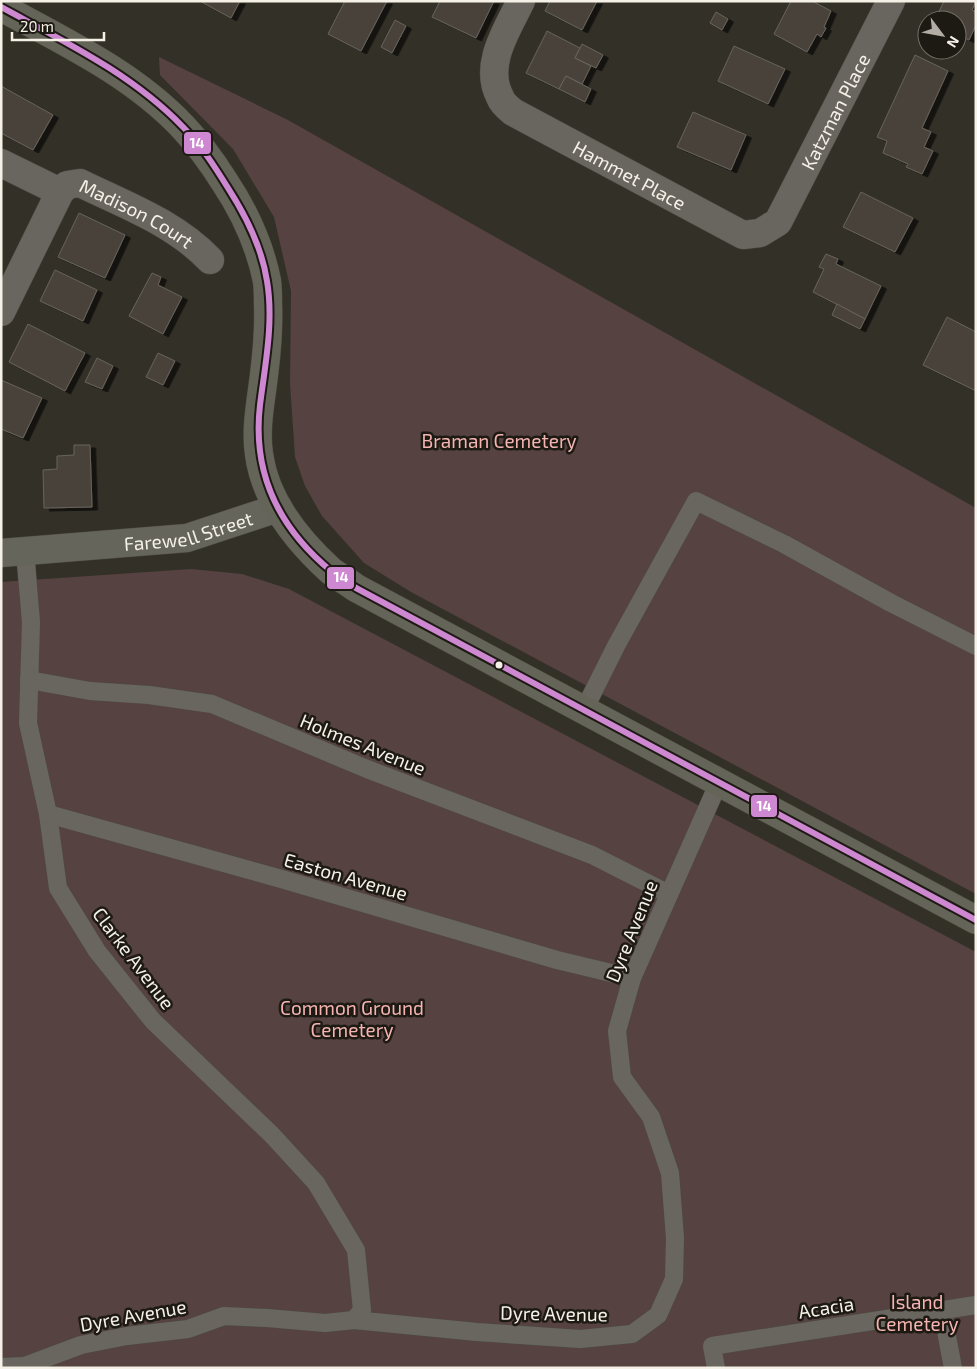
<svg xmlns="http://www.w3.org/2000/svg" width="977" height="1369" font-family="'Exo 2',sans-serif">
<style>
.green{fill:#564240}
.building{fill:#4a433b;stroke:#67635c;filter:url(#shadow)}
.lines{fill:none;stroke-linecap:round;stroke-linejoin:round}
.lane-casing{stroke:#4e4b44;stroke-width:19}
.street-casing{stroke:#4e4b44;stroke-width:29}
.secondary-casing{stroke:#4e4b44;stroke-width:29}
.primary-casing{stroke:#4e4b44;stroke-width:29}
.lane{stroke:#69665f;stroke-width:18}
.street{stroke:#69665f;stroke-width:28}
.secondary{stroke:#66655c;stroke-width:28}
.primary{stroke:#646558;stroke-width:28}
.bus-1-casing{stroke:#1d1a13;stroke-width:10}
.bus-1{stroke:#ce88d1;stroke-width:6}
.bus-dot{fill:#f5f1e7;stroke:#1d1a13;stroke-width:2}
.labels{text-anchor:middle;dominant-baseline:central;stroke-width:5;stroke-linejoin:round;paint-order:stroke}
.street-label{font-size:19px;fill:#f5f1e7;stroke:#1d1a13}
.park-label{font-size:19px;fill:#f5b4b2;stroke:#1d1a13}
.line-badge{stroke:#1d1a13;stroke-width:2}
.badge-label{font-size:14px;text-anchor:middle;font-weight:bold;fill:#fff}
</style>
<defs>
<filter id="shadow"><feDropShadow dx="5.5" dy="3" stdDeviation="0" flood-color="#0009"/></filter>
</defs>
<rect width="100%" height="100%" fill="#333027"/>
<g class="green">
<polygon points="159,57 288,120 976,508 976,894 411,592 364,563 322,516 305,486 295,457 290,384 291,291 274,217 233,149 160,75"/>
<polygon points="191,569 242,574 289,589 976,952 976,1368 1,1368 1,582"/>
</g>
<g class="building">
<polygon points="200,1 240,1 231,18"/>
<polygon points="345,1 387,1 361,51 328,34"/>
<polygon points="440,1 494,1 476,38 432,17"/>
<polygon points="550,1 597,1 582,30 545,11"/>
<polygon points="791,1 812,1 831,11 824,27 826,28 821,37 817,34 807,52 774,34"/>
<polygon points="944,1 976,1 972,10 976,12 976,25 969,40 957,34 957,20 935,20"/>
<polygon points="716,12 728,19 722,30 710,23"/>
<polygon points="395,20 406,26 392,53 381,47"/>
<polygon points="547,31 580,48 575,58 591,66 582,84 566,76 559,89 526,73"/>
<polygon points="582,44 603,55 596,68 575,58"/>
<polygon points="734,46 785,69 768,104 718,81"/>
<polygon points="915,55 948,71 922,128 931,132 924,147 933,151 922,174 906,167 908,164 883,153 887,141 877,137"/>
<polygon points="566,76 591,89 585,102 559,89"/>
<polygon points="1,86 53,115 33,150 1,133"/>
<polygon points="693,112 746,135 731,170 677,147"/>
<polygon points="861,192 913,218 895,252 843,227"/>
<polygon points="79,213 125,235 105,278 58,257"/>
<polygon points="826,254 838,259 836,264 881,286 865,319 813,292 824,269 819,267"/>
<polygon points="55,270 97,290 83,321 40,301"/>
<polygon points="152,273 161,277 158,285 182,297 163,334 129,316"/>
<polygon points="837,304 865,319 860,329 832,315"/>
<polygon points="947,317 976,332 976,391 923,365"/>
<polygon points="28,324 85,353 65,391 9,362"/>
<polygon points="158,353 175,361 163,385 146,377"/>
<polygon points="97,358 113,366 102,389 85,382"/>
<polygon points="1,380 42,398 23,438 1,429"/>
<polygon points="74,445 90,445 92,507 44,508 43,470 57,469 57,456 74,455"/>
</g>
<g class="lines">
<defs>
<g id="lane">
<polyline points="25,551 31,622 28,723 48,814 58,888 97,951 153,1021 272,1135 316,1183 356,1250 362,1310 354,1320"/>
<polyline points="29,680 90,691 149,695 212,704 367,769 592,855 669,894"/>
<polyline points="584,710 616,646 696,501 784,544 891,603 976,646"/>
<polyline points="48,814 285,880 557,960 632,978"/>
<polyline points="942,1310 953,1368"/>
<polyline points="1,1367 25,1366 81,1345 127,1336 188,1329 224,1316 267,1318 325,1323 354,1320 477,1332 580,1339 632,1334 658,1315 674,1279 675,1238 670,1173 651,1117 622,1077 617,1031 632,978 719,782"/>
<polyline points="716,1368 712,1346 976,1305"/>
</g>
<g id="street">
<path id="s1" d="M521 1C507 30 483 65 500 97 502 103 508 108 513 112L743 235 760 233 778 222 891 1"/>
<polyline points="1,163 60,192"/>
<path id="s2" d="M1 312 60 192 67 185 80 183C125 205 175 223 210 260"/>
</g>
<g id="secondary">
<path id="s3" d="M1 553 187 538 278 508"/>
</g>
<path id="primary" d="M1 7C65 42 133 74 183 127 199 144 212 162 224 181 244 211 260 246 267 281 268 289 268 297 268 304 269 328 267 351 264 375 261 401 255 429 259 454 265 500 298 541 331 571 339 577 348 582 356 588L976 920"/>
</defs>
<use href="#lane" class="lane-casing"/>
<use href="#street" class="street-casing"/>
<use href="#secondary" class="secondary-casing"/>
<use href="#primary" class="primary-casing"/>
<use href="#lane" class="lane"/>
<use href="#street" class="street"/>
<use href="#secondary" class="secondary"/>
<use href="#primary" class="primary"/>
<defs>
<path id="bus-1" d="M1 7C65 42 132 74 183 127 201 145 215 167 228 188 246 216 262 248 267 281 274 322 265 365 260 405 252 473 279 528 331 571 339 577 348 582 356 588L976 920"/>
</defs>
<use href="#bus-1" class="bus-1-casing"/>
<use href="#bus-1" class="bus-1"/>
</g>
<circle class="bus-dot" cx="499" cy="665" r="4.5"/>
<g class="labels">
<g class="street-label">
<text stroke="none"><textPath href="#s1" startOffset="546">Katzman Place</textPath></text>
<text stroke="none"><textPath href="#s1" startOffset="255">Hammet Place</textPath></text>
<text stroke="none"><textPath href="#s2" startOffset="221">Madison Court</textPath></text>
<text stroke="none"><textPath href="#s3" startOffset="189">Farewell Street</textPath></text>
<text transform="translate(363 744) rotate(22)">Holmes Avenue</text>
<text transform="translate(346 876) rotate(16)">Easton Avenue</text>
<text transform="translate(631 931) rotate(-68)">Dyre Avenue</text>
<text transform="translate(134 958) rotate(53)">Clarke Avenue</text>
<text transform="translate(826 1307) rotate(-9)">Acacia</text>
<text transform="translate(554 1313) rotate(1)">Dyre Avenue</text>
<text transform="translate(133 1315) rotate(-10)">Dyre Avenue</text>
</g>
<g class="park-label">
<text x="499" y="440">Braman Cemetery</text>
<text x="352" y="1007">Common Ground<tspan x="352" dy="22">Cemetery</tspan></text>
<text x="917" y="1301">Island<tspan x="917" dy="22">Cemetery</tspan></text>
</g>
</g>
<g class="line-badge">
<rect x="183" y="131" width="29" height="24" rx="5" fill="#ce88d1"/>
<rect x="326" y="566" width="29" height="24" rx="5" fill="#ce88d1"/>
<rect x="750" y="794" width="28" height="24" rx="5" fill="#ce88d1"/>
</g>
<g class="badge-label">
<text x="197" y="148">14</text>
<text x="341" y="582">14</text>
<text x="764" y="811">14</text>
</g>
<rect width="977" height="1369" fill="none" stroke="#f5f1e7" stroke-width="5"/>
<g transform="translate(942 35) rotate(122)"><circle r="24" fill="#1d1a13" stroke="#737068"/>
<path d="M0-4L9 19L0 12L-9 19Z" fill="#b1ada4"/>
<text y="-8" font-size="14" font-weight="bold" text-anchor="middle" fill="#f5f1e7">N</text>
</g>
<path d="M12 32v8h92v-8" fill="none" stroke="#f5f1e7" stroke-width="2.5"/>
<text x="20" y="32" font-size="15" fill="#f5f1e7" stroke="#1d1a13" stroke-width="4" paint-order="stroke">20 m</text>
</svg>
